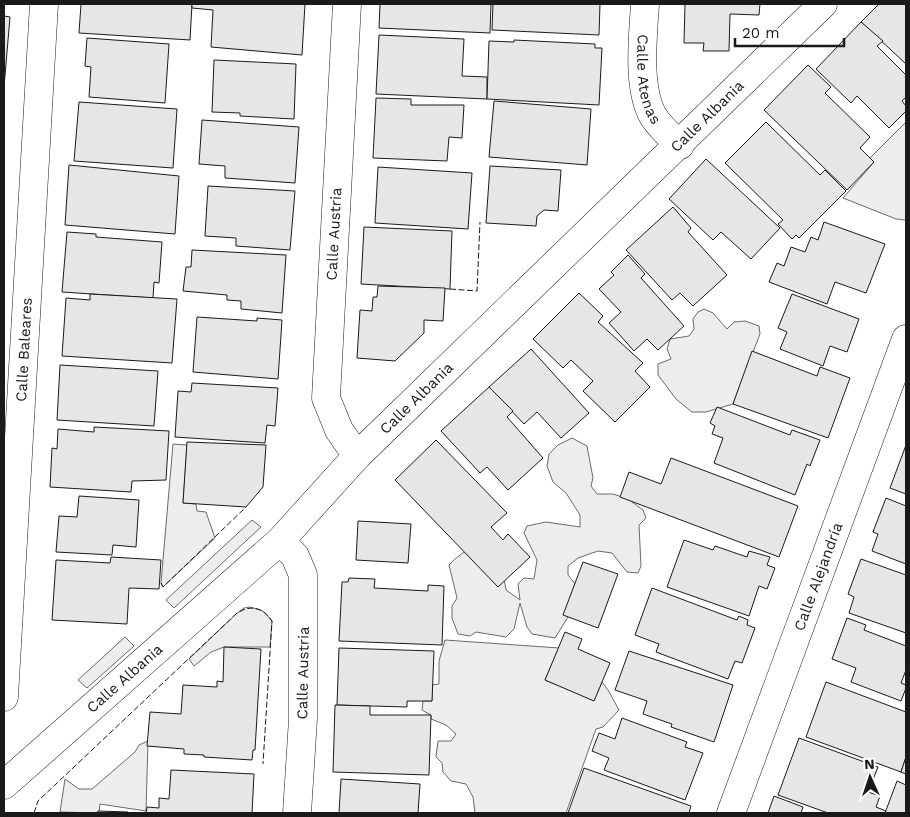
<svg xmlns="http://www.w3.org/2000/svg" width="910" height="817" font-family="'Work Sans',sans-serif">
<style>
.built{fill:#ededed;stroke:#6a6a6a}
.building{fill:#e6e6e6;stroke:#1a1a1a}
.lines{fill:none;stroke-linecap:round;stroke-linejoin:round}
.minor-casing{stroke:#1a1a1a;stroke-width:29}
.minor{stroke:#fff;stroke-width:28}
.fence{stroke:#1a1a1a;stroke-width:1;stroke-dasharray:6 2.5;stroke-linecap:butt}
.labels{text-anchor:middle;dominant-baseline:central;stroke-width:4;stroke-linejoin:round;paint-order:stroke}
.street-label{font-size:15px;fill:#1a1a1a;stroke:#fff}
</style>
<rect width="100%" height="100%" fill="#fff"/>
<g class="built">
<polygon points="906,122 906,220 896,219 843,198 874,162 870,158"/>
<polygon points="704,309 713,313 727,329 734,322 745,321 759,326 760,334 733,404 706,412 692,412 676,399 658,375 658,364 671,359 667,349 670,339 689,336 694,329 693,319 698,312"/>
<polygon points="572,438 587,446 593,478 591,486 597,494 613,494 628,499 643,510 646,518 639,525 641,566 638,573 627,572 612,553 598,551 578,558 568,566 568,575 575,584 568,617 555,638 532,634 527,627 520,603 514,629 506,637 476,632 470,636 458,634 452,618 452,606 457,598 449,565 455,559 464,552 503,573 506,590 520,600 518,584 524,578 534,579 537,560 524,533 527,526 546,522 580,527 580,515 566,493 553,482 547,466 549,454 558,445"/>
<polygon points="173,444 187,445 183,503 196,504 197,511 206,512 215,538 163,587 161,583"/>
<polygon points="252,520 261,527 174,608 166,600"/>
<polygon points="250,607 263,611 272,621 270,647 224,647 211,652 194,666 189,659 236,614 244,608"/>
<polygon points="125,637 134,646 87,688 78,680"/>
<polygon points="445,640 559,648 545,680 594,700 602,682 608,690 619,710 603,727 596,729 566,813 475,813 473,797 466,784 451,781 443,772 442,763 436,757 438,741 451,741 456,734 446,725 431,719 431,715 422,710 423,701 432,701 432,685 439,684 439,661"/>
<polygon points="148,741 146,811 100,804 99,813 60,812 65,779 79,789 92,789 135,752 139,745"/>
</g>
<g class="building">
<polygon points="81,4 192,4 190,40 79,33"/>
<polygon points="192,4 305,4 302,55 211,47 213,10 192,8"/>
<polygon points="380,4 491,4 490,33 379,28"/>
<polygon points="493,4 600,4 599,35 492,30"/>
<polygon points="685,4 772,4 760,4 759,15 730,14 729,51 703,51 704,43 684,43"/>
<polygon points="879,4 906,4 906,64 861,22"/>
<polygon points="4,16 10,17 4,87"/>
<polygon points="861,22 883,41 877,46 906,75 906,97 902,101 906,106 906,111 889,128 857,96 851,103 816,69"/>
<polygon points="379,35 464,39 462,76 487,77 487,99 376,94"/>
<polygon points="87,38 169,44 165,103 89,97 91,67 85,66"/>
<polygon points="514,40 595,44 595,48 602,48 599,105 487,99 489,41 514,42"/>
<polygon points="214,60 296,64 294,119 240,116 240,113 212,112"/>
<polygon points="808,65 831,87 825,93 870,137 860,148 874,162 847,190 764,110"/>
<polygon points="376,98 411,99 411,105 464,105 462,138 449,137 447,161 373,158"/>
<polygon points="494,101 591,109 587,165 489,157"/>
<polygon points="79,102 177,109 173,168 74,161"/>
<polygon points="202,120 299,127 295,183 225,178 225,166 199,164"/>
<polygon points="766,122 820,175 825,170 846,191 799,238 796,235 792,239 778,224 783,220 725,163"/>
<polygon points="706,159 780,228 751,259 721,232 713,240 669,199"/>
<polygon points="69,165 179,176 175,234 65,225"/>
<polygon points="490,166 561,170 558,211 544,210 537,216 536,226 486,223"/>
<polygon points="378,167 472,173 468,229 375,223"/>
<polygon points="208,186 295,191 290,250 236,246 236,238 205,236"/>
<polygon points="673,207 691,228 688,232 727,275 693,306 680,293 672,300 626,250"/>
<polygon points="824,222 885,244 866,293 835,282 827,304 769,282 777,263 784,266 791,247 805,252 811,237 818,240"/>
<polygon points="364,227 452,231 450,289 361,284"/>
<polygon points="67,232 96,234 96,237 162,242 159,283 154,282 153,298 62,292"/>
<polygon points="192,250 286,255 282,313 241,309 241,301 227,300 227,295 183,291 186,267 191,267"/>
<polygon points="628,255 645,274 641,278 684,326 658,350 647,339 634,351 609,323 621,312 599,289 614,275 611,272"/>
<polygon points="378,286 445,288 443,321 424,320 424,333 395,361 357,358 360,310 372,311 373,297 377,297"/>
<polygon points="579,293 603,316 598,322 643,363 635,371 650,387 615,422 583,391 593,381 571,360 563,368 533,339"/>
<polygon points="90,294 177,299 172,363 62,356 66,298 90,300"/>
<polygon points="792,294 859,319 847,352 830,346 823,366 780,349 787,332 778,328"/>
<polygon points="197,317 257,321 257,318 282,320 278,379 193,372"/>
<polygon points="531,349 589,413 561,438 537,412 524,424 489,387"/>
<polygon points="752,351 817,376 820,367 850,378 828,438 733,404"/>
<polygon points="60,365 158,371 154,426 57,420"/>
<polygon points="192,383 278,388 275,426 267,425 265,443 175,437 178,391 191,392"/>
<polygon points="489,387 513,411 507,417 543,458 508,490 487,467 480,473 441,431"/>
<polygon points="717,407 790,435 792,430 820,440 810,466 807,464 795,495 714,463 723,438 712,434 715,426 710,423"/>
<polygon points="94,427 169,431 166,480 132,481 131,492 50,487 52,448 57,449 58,429 94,432"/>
<polygon points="436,440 507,513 491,527 503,540 508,534 530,557 498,587 395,480"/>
<polygon points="187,442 266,445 263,487 246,507 183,503"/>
<polygon points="906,445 906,494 890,488"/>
<polygon points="671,458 798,506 779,557 620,497 629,472 661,484"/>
<polygon points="79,496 139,500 136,547 113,545 112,555 56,552 59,516 77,517"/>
<polygon points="886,498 906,506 906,564 872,551 878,534 873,532"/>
<polygon points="358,521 411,524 408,563 356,560"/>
<polygon points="684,540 713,550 715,546 747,557 749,551 770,557 767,565 775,568 767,589 759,586 749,616 667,587"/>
<polygon points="111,557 161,560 159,589 129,588 127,624 52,620 56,560 110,563"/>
<polygon points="861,559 906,575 906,633 849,613 854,597 848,594"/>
<polygon points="583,562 618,574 598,628 563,615"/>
<polygon points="349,578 375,579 374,588 428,591 428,585 444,586 442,645 339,641 342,582 348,582"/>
<polygon points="652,588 737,620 739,616 748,620 747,625 755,628 742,663 735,661 728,679 656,652 659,644 635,635"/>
<polygon points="847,618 866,625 864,630 906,646 906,670 901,683 906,685 906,688 901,701 851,682 856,668 832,659"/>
<polygon points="565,632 582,639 578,649 610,663 594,701 545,680"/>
<polygon points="224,647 261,649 255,750 253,750 252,760 204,757 204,755 184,754 184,749 147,746 150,712 181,714 183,685 217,687 217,681 223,682"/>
<polygon points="339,648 434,651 432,701 407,701 407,707 337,705"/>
<polygon points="629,651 733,685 714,742 671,727 672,724 643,714 647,701 615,690"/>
<polygon points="826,682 906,712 906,757 901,772 806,737"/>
<polygon points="335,705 370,706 370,715 431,715 429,775 333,772"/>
<polygon points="622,718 687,742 685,747 703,753 685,800 604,770 609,758 592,751 599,733 615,739"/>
<polygon points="799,738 878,767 868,792 880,796 876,807 886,811 885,813 828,813 778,795"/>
<polygon points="906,757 906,774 901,772"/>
<polygon points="584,768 691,806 689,813 568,813"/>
<polygon points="171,770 254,774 252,813 146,813 147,807 159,808 159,798 169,799"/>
<polygon points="341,779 420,784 418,813 339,813"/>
<polygon points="897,781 906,785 906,813 885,813"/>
<polygon points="774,796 803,807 801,813 768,813"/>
<polygon points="98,811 128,812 128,813 97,813"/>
</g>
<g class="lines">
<defs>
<g id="minor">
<polyline points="347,4 326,398 339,430 357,456"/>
<path id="s1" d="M645 4C643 36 637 87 653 116 660 127 671 137 680 145"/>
<polyline points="280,541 295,556 303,575 303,719 297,813"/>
<path id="s2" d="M4 697 44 4"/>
<path id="s3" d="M4 785 280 541 357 456 823 4"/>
<path id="s4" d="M731 813 906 339"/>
</g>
</defs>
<use href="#minor" class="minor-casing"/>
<use href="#minor" class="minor"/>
<g class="fence">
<polyline points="450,289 477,291 480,222"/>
<polyline points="161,583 163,587 246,507"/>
<path d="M34 813 38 801 236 614C250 604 263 607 272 621L263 764"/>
</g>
</g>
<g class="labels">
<g class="street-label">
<text stroke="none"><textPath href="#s1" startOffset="76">Calle Atenas</textPath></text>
<text stroke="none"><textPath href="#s3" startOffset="971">Calle Albania</textPath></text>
<text transform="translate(334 234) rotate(-87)">Calle Austria</text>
<text stroke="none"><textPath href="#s2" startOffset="348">Calle Baleares</textPath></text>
<text stroke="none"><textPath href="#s3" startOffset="566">Calle Albania</textPath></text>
<text stroke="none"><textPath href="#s4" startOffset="252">Calle Alejandría</textPath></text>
<text transform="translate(303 673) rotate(-89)">Calle Austria</text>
<text stroke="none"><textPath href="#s3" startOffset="161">Calle Albania</textPath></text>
</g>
</g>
<rect width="910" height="817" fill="none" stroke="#1a1a1a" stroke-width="10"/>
<g transform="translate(870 777) rotate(357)" stroke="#ffffff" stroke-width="4" paint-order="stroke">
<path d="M0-4L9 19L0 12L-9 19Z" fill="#1a1a1a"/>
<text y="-8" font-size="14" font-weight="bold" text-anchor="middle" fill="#1a1a1a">N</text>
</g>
<path d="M735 38v8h109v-8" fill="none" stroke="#1a1a1a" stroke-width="2.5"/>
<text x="742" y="38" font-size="15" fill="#1a1a1a" stroke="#ffffff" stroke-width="4" paint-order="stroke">20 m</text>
</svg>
